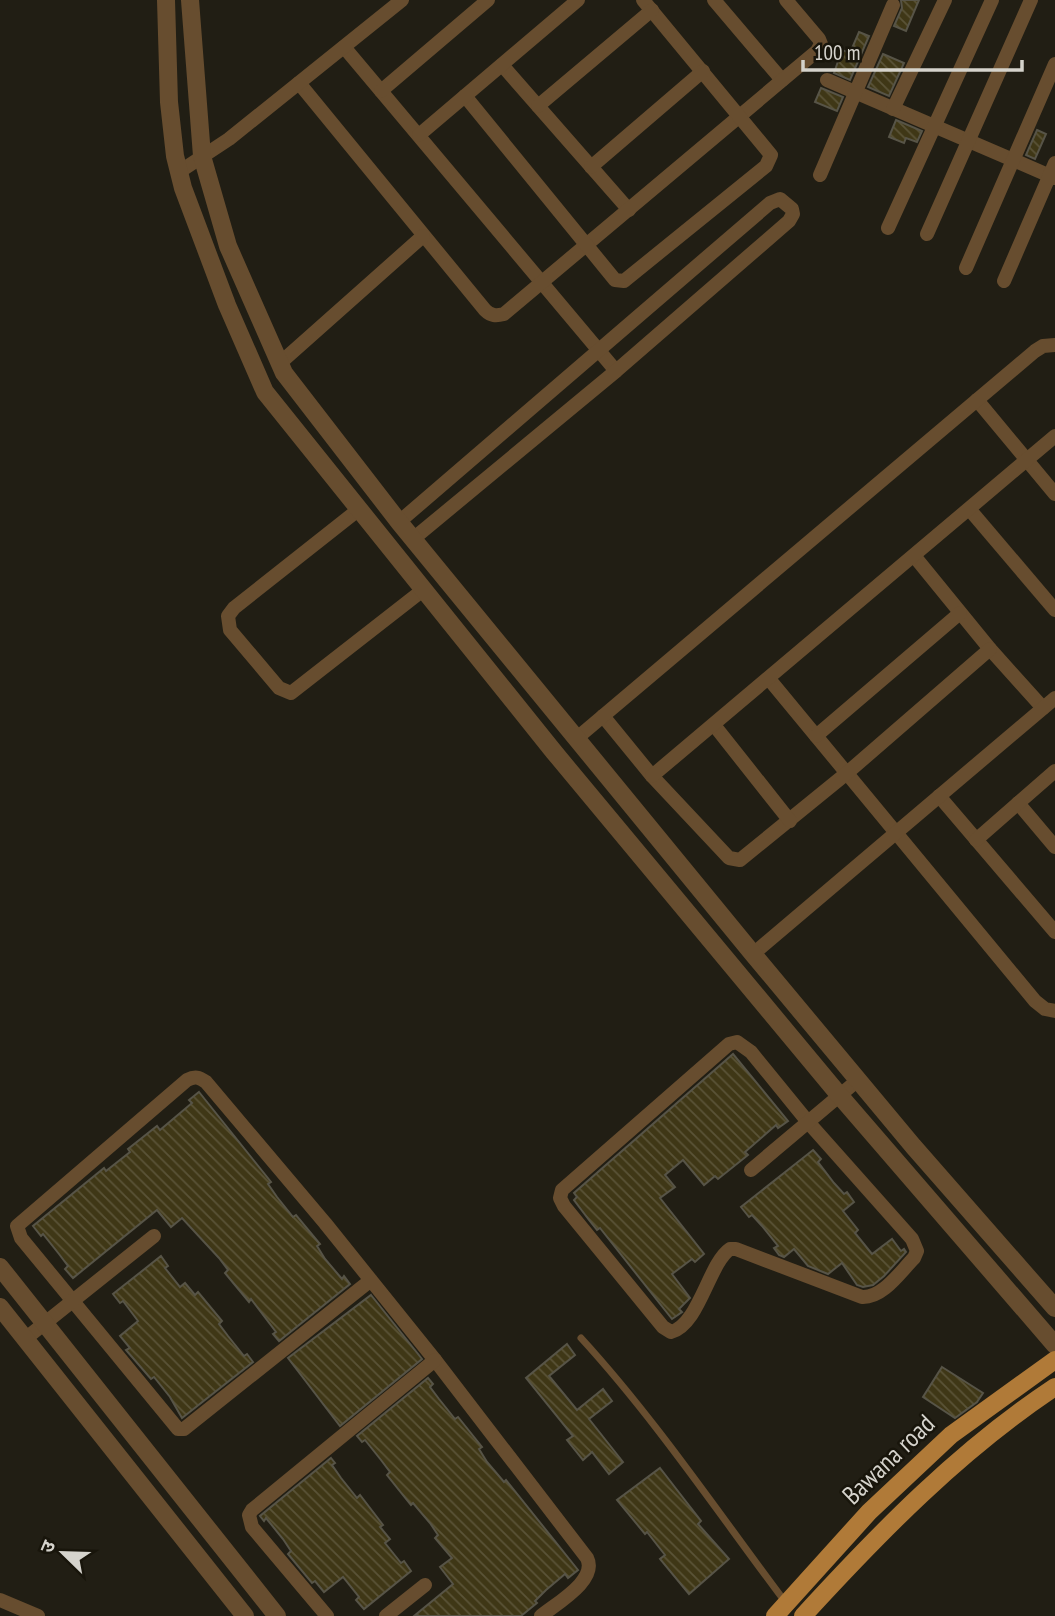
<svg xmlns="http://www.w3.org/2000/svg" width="1055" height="1616" font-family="'PT Sans Narrow','Noto Sans Devanagari',sans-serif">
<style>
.building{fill:url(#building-back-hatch);stroke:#575447;stroke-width:2}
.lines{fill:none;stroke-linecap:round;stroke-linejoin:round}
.service{stroke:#674d2f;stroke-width:7}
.minor{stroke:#674d2f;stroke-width:14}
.tertiary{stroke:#674d2f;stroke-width:18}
.primary{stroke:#b07a38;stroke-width:18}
.labels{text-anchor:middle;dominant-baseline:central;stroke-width:5;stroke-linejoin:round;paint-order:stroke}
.street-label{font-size:26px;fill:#d5d3cc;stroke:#18150b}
</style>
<defs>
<pattern id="building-back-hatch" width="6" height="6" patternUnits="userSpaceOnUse" patternTransform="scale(1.75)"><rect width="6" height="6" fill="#3f3716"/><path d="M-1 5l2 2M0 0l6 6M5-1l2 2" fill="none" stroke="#5a5337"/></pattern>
</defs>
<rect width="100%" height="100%" fill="#211e14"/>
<g class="building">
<polygon points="901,0 919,0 906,31 894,26 902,8"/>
<polygon points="859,32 869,36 850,80 834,73 842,50 850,53"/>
<polygon points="883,54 904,63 889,96 868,87"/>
<polygon points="821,88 843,97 837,111 815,102"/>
<polygon points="896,120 922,131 917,142 906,138 904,143 889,137"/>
<polygon points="1037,130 1046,134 1035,159 1026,155"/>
<polygon points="733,1054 788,1121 778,1128 776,1125 745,1152 748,1155 718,1179 715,1176 704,1185 683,1160 665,1175 675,1187 660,1198 704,1254 695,1262 692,1259 672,1274 690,1298 679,1309 682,1312 672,1319 600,1228 597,1230 589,1220 574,1200 577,1197 574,1193"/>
<polygon points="199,1092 271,1182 268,1184 277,1197 293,1217 296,1215 320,1244 317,1246 325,1259 342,1279 344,1276 350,1284 279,1341 273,1334 276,1332 251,1299 249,1302 225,1273 228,1270 219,1258 182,1218 171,1227 157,1210 73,1278 65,1269 68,1266 59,1254 43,1234 41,1236 33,1226 104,1168 106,1171 130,1152 128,1149 157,1126 160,1130 192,1103 189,1100"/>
<polygon points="813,1150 821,1159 818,1162 834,1183 844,1194 847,1192 854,1202 843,1211 858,1230 855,1233 872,1254 892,1239 901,1251 904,1249 906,1252 884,1276 873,1285 863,1287 857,1285 842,1263 828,1274 808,1266 794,1249 784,1257 779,1255 774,1248 778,1246 762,1226 752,1215 749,1217 741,1207"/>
<polygon points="161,1256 168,1266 165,1268 180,1287 185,1283 195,1295 198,1292 222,1321 219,1324 228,1336 244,1356 247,1354 253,1362 182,1418 170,1397 154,1377 151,1379 126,1350 130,1348 120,1336 138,1321 123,1301 120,1303 113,1294"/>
<polygon points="371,1295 422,1359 340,1426 288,1358"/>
<polygon points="567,1344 575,1355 549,1376 577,1410 603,1389 612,1401 589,1419 623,1462 609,1474 592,1452 583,1460 567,1440 573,1436 526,1378"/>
<polygon points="942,1367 983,1393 977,1402 955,1418 923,1397"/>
<polygon points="428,1378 433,1384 430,1387 439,1399 455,1419 458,1417 482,1447 479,1449 487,1462 504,1482 506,1480 578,1570 568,1578 565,1574 546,1590 535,1601 537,1603 521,1616 414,1616 453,1584 440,1567 452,1558 435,1538 438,1535 430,1523 413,1503 411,1505 387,1475 390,1472 381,1460 365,1440 362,1442 357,1436"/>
<polygon points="331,1458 335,1463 332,1465 341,1478 357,1498 360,1495 383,1525 380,1527 390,1539 385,1543 401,1563 404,1561 411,1571 364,1609 356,1600 359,1597 343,1577 324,1592 315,1581 312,1583 288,1554 291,1551 283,1539 266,1518 264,1521 260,1516"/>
<polygon points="660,1468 701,1521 698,1524 729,1559 689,1594 660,1559 665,1555 647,1532 645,1534 617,1500"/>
</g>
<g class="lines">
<path class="service" d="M581 1338C656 1420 719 1514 786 1603"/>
<g class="minor">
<polyline points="714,0 782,80"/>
<polyline points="344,47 616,371"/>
<polyline points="502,65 629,210"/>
<polyline points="827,80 1055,178"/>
<path d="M299 83 485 310C491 316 496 316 504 314L817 51 821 44 819 39 786 0"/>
<polyline points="381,91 488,0"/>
<polyline points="465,96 615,280 624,281 766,166 771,155 643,0"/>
<polyline points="538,106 652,10"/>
<polyline points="893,109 945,0"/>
<polyline points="419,135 578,0"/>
<polyline points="591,167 703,71"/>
<polyline points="179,172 229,139 402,0"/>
<polyline points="820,175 893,5"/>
<polyline points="888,228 992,0"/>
<polyline points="927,234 1031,0"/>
<polyline points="966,268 1055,64"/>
<polyline points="1004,281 1055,163"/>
<polyline points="279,364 423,236"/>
<polyline points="977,400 1055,494"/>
<polyline points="358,510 234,608 228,616 230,630 279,688 291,693 423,590"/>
<polyline points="970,510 1055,610"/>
<polyline points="399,522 770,203 780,199 792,209 793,214 789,221 616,371 413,539"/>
<polyline points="915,557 990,649 1043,708"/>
<polyline points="769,679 1035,1001 1045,1009 1055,1011"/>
<polyline points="603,716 652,776 729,858 740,860 847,773 990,649"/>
<polyline points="714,725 790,821"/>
<polyline points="816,736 960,613"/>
<polyline points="577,738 1035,351 1043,346 1055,345"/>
<polyline points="652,776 1055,436"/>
<polyline points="939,796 1055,932"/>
<polyline points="1018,803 1055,847"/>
<polyline points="976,840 1055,771"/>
<polyline points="753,954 1055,698"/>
<path d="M737 1042 751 1052 808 1122 912 1239 917 1251 914 1258C900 1272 883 1298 862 1297L736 1249H730C709 1263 699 1325 671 1332L663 1327 564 1206 560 1198 562 1190 729 1044Z"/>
<polyline points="751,1170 858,1080"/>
<path d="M371 1280 184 1429H178L21 1238 17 1226 187 1080C195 1076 199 1077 206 1082L325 1223 435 1360 587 1558C598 1580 557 1603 541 1616"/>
<polyline points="25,1339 154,1236"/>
<polyline points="0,1600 38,1616"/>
<polyline points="327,1616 252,1527 249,1515 252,1510 435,1360"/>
<polyline points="386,1616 425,1585"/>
</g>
<g class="tertiary">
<polyline points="166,0 169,102 175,156 183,188 227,305 265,392 554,752 840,1096 1055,1345"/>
<polyline points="190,0 202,156 228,246 284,373 399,522 753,954 913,1146 1055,1308"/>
<polyline points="0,1267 277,1616"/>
<polyline points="0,1307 245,1616"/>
</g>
<g class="primary">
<polyline points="775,1616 869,1512 951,1435 1055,1360"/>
<path d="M803 1616C880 1532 960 1450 1055 1387"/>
</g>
</g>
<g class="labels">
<g class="street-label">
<text transform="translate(888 1459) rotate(-44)">Bawana road</text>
</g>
</g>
<g transform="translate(63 1553) rotate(293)" stroke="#18150b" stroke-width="5" paint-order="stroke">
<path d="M0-5L12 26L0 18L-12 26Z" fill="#d5d3cc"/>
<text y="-10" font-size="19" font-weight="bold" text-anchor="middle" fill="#d5d3cc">उ</text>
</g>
<path d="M803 60v10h219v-10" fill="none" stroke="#d5d3cc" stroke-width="3.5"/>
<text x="814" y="60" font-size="21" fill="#d5d3cc" stroke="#18150b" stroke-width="5" paint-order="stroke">100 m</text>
</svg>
